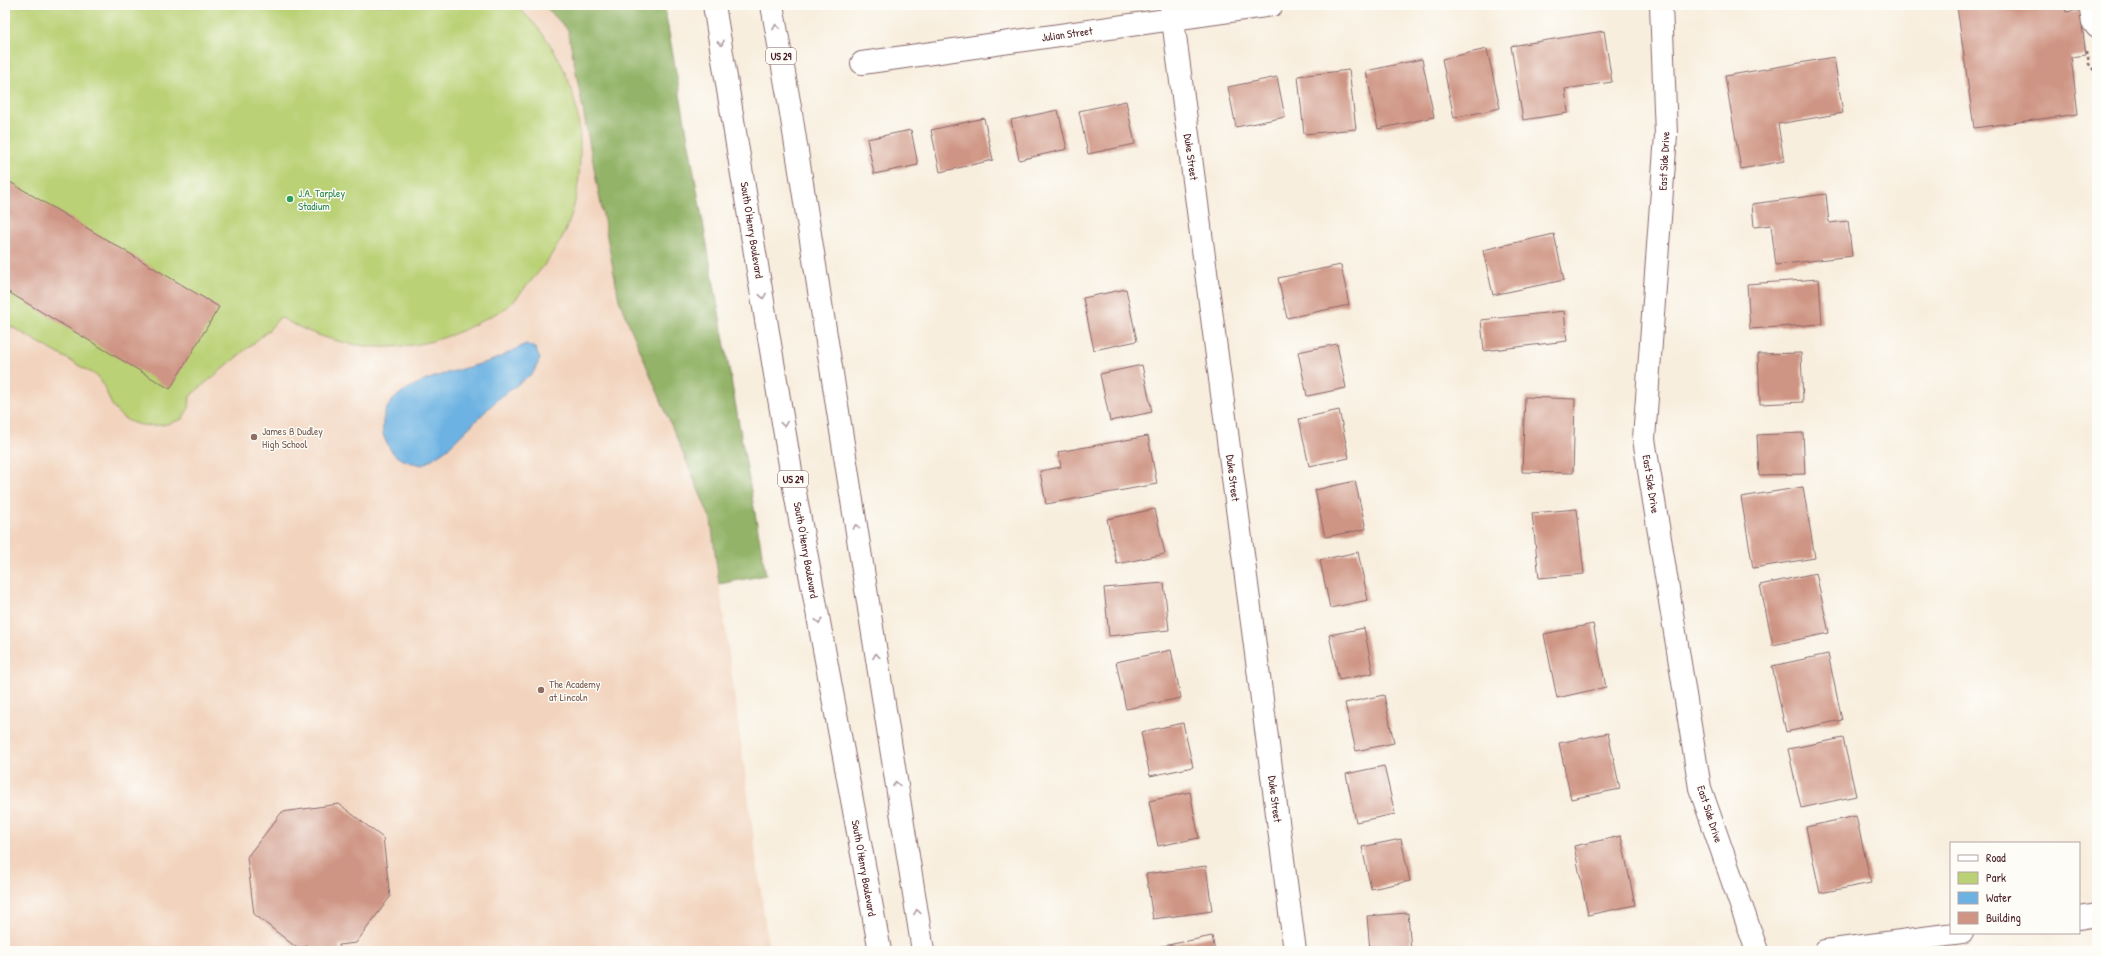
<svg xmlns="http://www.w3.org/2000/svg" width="2102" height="956" font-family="'Patrick Hand',sans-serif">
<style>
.built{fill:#f2d4be}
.green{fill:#bad176;stroke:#827850}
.forest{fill:#93b367;stroke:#6e6949}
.water{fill:#6cb2e2;stroke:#5b6886}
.building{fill:#cf9584}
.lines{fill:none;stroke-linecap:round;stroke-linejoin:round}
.minor-casing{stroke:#87676a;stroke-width:24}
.highway-casing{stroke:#87676a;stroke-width:24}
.path{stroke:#87676a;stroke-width:2.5;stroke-dasharray:3 3;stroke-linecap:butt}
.minor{stroke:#fff;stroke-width:22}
.highway{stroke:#fff;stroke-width:22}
.oneway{stroke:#ae9aa0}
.leisure-dot{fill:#2e9e5b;stroke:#fdfcf7;stroke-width:1.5}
.education-dot{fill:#8d6e63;stroke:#fdfcf7;stroke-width:1.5}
.labels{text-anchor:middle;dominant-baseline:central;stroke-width:3;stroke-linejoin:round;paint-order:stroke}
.shield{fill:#fdfcf7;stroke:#806168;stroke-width:1}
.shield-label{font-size:10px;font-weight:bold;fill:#4a1f2b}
.street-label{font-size:11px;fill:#4a1f2b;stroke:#fdfcf7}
.leisure-label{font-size:11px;fill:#27864d;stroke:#fdfcf7;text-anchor:start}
.education-label{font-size:11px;fill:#785e54;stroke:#fdfcf7;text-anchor:start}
</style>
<rect width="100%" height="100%" fill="#fdfcf7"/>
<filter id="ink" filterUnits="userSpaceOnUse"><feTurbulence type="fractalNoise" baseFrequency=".025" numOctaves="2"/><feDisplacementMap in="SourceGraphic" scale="8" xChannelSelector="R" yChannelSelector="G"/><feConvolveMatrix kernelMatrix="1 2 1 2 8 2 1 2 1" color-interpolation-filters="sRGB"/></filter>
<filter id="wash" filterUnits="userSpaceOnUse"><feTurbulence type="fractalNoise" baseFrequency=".012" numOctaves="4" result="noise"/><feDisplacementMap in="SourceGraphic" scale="16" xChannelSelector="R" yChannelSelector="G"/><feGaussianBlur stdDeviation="0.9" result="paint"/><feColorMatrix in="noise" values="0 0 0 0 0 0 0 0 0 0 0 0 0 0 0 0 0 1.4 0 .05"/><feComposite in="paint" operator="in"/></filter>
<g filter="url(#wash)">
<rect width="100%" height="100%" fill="#f8eede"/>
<polygon class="built" points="5,5 544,5 568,30 619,300 711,520 769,951 5,951"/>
<path class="green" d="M5 5H515C556 39 580 91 580 145 580 170 579 192 571 216 565 238 545 266 530 282 523 290 517 298 510 305 502 311 492 315 483 320 417 358 345 355 280 317L269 330 190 396 189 408 182 419C157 430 123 430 110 401 106 392 105 385 97 376L5 323Z"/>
<polygon class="forest" points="544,5 664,5 766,575 719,584 711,520 619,300 568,30"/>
<path class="water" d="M526 344 535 348 540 359 533 373 498 399 447 449 423 465C401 461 393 459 384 437 382 433 383 427 383 422 385 381 462 371 493 360 504 356 515 349 526 344Z"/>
<g id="blocks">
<g class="building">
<polygon points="1965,5 2065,5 2066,12 2080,10 2086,55 2071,57 2078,114 1974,128 1957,6"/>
<polygon points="1604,31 1612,82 1565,89 1568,113 1523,120 1511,46"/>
<polygon points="1487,49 1500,108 1454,118 1442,59"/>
<polygon points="1834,57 1843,113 1778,124 1784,161 1741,169 1725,76"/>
<polygon points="1422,59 1434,117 1378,129 1366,71"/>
<polygon points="1349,70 1356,129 1304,134 1298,76"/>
<polygon points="1277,77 1285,117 1236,127 1228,87"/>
<polygon points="1126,101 1135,144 1088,154 1079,111"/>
<polygon points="1058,110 1067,149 1019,160 1011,120"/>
<polygon points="984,118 993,160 940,172 931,130"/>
<polygon points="911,130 918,165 874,174 867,139"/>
<polygon points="5,179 219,307 170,389 5,290"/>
<polygon points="1826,194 1829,223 1848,221 1852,256 1776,265 1771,225 1754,227 1752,204"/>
<polygon points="1554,234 1564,280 1493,295 1483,250"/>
<polygon points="1341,265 1349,305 1287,318 1278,278"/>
<polygon points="1819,279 1822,324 1750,329 1747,284"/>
<polygon points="1126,289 1137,341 1094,350 1083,298"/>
<polygon points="1564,311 1567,341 1484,351 1481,320"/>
<polygon points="1337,344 1346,388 1307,396 1298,352"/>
<polygon points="1801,353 1803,402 1760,404 1758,354"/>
<polygon points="1142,365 1152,412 1110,421 1100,374"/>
<polygon points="1525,397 1575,399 1573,473 1522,472"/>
<polygon points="1339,410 1349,458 1309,466 1299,419"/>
<polygon points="1803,433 1805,474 1759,475 1757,435"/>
<polygon points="1148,436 1157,484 1046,504 1040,471 1061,467 1058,452"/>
<polygon points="1355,481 1366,529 1325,537 1315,490"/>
<polygon points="1803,487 1815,558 1753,568 1741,497"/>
<polygon points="1155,509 1165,554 1117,564 1107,519"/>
<polygon points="1577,509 1584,574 1539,578 1532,513"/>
<polygon points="1358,552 1368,600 1330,608 1320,560"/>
<polygon points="1816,573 1829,633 1773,645 1760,585"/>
<polygon points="1164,583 1169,630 1109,636 1104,588"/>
<polygon points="1593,624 1606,687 1557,698 1544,634"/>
<polygon points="1364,628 1373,673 1339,680 1329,635"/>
<polygon points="1171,650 1181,698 1126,709 1116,662"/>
<polygon points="1828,654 1842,720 1786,732 1772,666"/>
<polygon points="1384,695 1394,743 1356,751 1345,703"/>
<polygon points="1183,723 1193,767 1150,776 1141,732"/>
<polygon points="1608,733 1620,789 1571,799 1559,743"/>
<polygon points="1843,738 1856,796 1801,808 1788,749"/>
<polygon points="1384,766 1395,814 1356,822 1346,774"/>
<polygon points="1190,792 1199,838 1158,846 1149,801"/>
<polygon points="339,804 383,838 390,897 356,943 339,945 340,951 309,951 308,946 297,948 254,914 247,857 282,812"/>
<polygon points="1856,816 1871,883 1820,893 1806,827"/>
<polygon points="1621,836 1635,905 1588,915 1574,846"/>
<polygon points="1401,839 1410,881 1371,889 1362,847"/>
<polygon points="1206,866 1212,911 1153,919 1146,874"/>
<polygon points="1408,913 1411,951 1370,951 1367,916"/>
<polygon points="1212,936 1215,951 1158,951 1158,947"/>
</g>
</g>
</g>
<g filter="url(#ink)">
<use href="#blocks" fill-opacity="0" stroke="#87676a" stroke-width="1"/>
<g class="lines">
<defs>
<g id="minor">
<polyline points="1171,5 1295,951"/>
<polyline points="1661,5 1666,135 1644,439 1700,788 1757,951"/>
<polyline points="2090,5 2093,22 2097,27"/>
<polyline points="862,63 1272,5"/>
<polyline points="2079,918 2097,915"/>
<polyline points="1825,951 1962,933"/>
</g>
<g id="highway">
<polyline points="714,5 791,471 880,951"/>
<polyline points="772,5 790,107 923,951"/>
</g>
</defs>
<use href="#minor" class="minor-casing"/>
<use href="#highway" class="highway-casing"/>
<polyline class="path" points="2087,51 2089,64 2097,74"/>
<use href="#minor" class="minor"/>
<use href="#highway" class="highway"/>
</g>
<defs><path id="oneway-chevron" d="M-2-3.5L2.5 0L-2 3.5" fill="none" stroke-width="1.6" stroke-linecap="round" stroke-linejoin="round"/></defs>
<g class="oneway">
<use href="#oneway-chevron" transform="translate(776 27) rotate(-100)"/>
<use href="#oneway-chevron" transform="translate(721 43) rotate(80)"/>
<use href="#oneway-chevron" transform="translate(763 296) rotate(81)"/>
<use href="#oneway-chevron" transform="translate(784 424) rotate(81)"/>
<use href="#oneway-chevron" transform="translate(856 527) rotate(-99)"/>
<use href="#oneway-chevron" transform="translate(819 621) rotate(80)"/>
<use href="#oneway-chevron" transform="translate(876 656) rotate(-99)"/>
<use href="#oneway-chevron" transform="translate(896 784) rotate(-99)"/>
<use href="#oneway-chevron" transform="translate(917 912) rotate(-99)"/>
</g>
</g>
<circle class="leisure-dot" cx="290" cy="199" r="4"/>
<g class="education-dot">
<circle cx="254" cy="437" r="4"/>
<circle cx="541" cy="690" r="4"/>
</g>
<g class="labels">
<g class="shield">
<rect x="766" y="48" width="30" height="16" rx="3"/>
<rect x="778" y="471" width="30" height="16" rx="3"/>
</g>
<g class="shield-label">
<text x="781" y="56">US 29</text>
<text x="793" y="479">US 29</text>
</g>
<g class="street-label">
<text transform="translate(1067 34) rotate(-8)">Julian Street</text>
<text transform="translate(1191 157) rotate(82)">Duke Street</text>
<text transform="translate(1664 161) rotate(-87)">East Side Drive</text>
<text transform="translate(752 230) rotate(81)">South O'Henry Boulevard</text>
<text transform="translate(1233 478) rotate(83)">Duke Street</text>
<text transform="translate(1651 484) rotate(81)">East Side Drive</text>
<text transform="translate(806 550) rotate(80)">South O'Henry Boulevard</text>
<text transform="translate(1275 799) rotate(83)">Duke Street</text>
<text transform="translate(1710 814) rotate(72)">East Side Drive</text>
<text transform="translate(864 868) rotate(80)">South O'Henry Boulevard</text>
</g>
<g class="leisure-label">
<text x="298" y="193">J.A. Tarpley<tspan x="298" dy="13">Stadium</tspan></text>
</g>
<g class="education-label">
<text x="262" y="431">James B Dudley<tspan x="262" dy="13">High School</tspan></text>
<text x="549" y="684">The Academy<tspan x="549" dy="13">at Lincoln</tspan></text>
</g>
</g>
<rect width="2102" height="956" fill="none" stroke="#fdfcf7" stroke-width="20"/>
<rect x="1950" y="842" width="130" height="92" fill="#fdfcf7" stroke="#b5a4a5"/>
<rect x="1958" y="855" width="20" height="6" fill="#ffffff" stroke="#b5a4a5"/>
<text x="1986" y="862" font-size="12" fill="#4a1f2b">Road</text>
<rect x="1958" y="872" width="20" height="12" fill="#bad176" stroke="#b5a4a5"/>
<text x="1986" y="882" font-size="12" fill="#4a1f2b">Park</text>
<rect x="1958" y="892" width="20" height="12" fill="#6cb2e2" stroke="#b5a4a5"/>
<text x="1986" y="902" font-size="12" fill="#4a1f2b">Water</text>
<rect x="1958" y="912" width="20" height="12" fill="#cf9584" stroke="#b5a4a5"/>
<text x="1986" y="922" font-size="12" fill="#4a1f2b">Building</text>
</svg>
